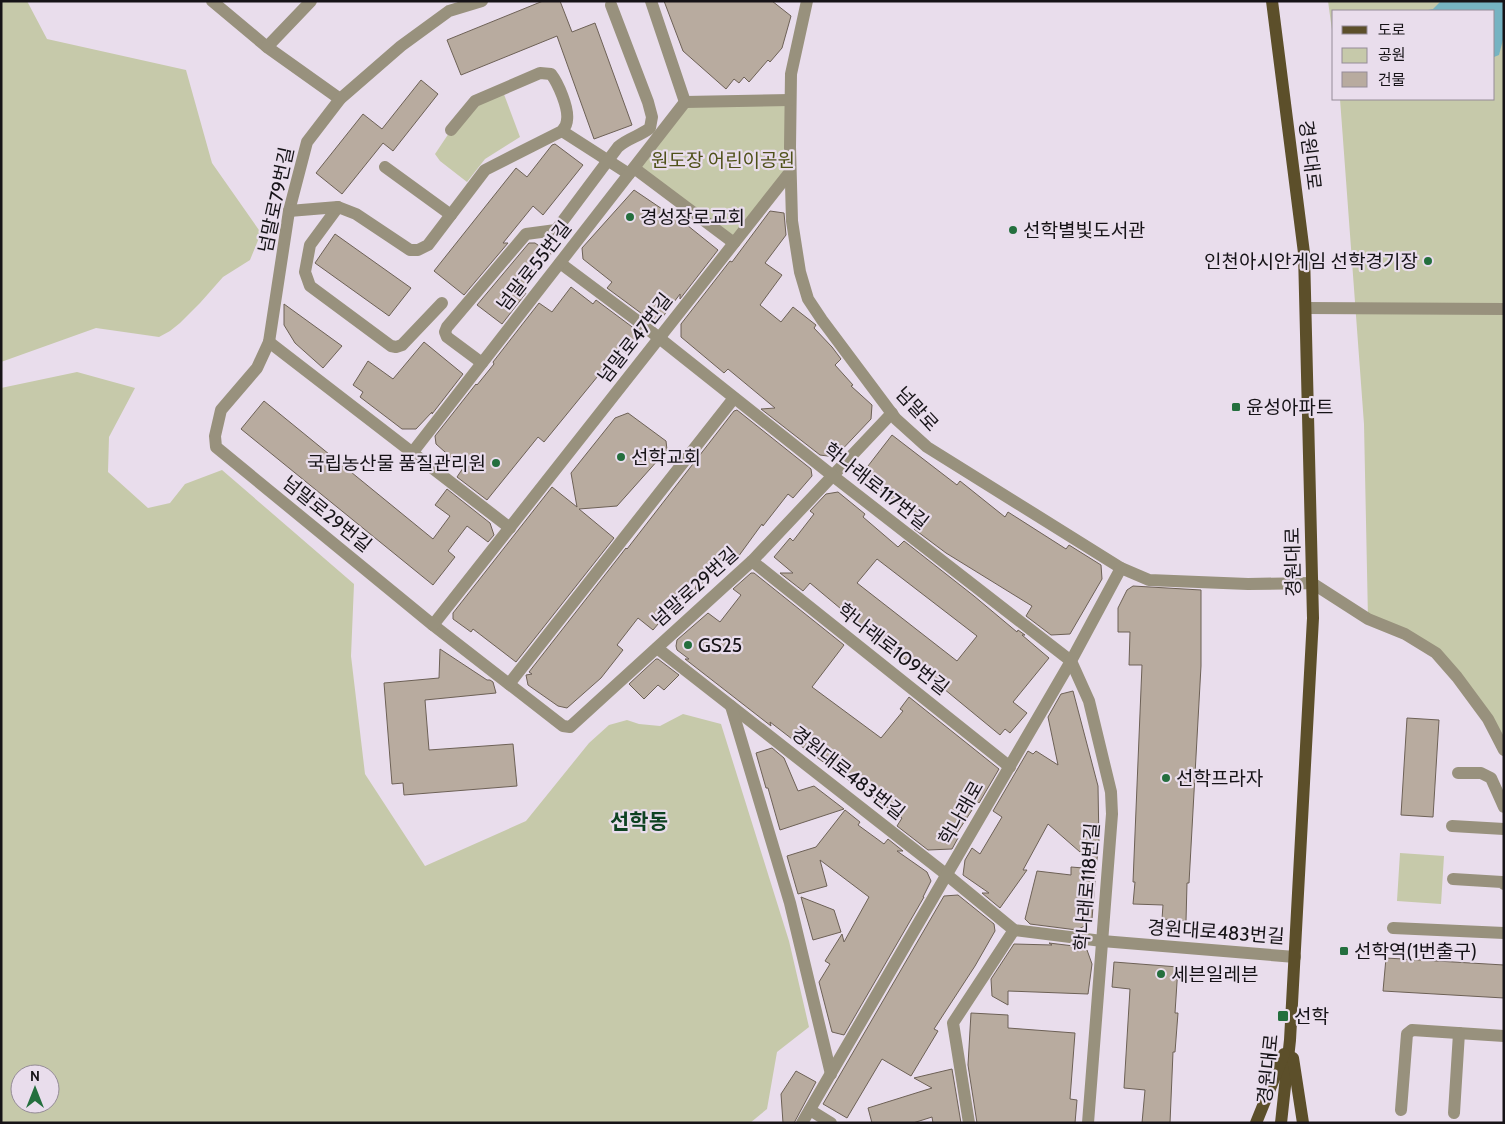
<svg xmlns="http://www.w3.org/2000/svg" width="1505" height="1124" font-family="Cabin,'Noto Sans KR',sans-serif">
<style>
.green{fill:#c6c9aa;fill-rule:evenodd}
.water{fill:#76b3c2}
.building{fill:#b8ab9f;stroke:#6d6156;fill-rule:evenodd}
.lines{fill:none;stroke-linecap:round;stroke-linejoin:round}
.minor{stroke:#98917d;stroke-width:12}
.major{stroke:#5c4f2a;stroke-width:12}
.poi-dot{fill:#246f3e;stroke:#e9ddec;stroke-width:2}
.labels{text-anchor:middle;dominant-baseline:central;stroke-width:4.5;stroke-linejoin:round;paint-order:stroke}
.street-label{font-size:19px;fill:#161317;stroke:#e9ddec}
.park-label{font-size:19px;fill:#4f5119;stroke:#e9ddec}
.poi-label{font-size:19px;fill:#161317;stroke:#e9ddec;text-anchor:start}
.quarter-label{font-size:21px;font-weight:bold;fill:#0d4221;stroke:#e9ddec}
</style>
<rect width="100%" height="100%" fill="#e9ddec"/>
<g class="green">
<polygon points="1,1 27,1 47,39 186,70 212,163 261,233 250,260 223,277 200,303 180,323 170,331 159,337 96,328 1,362"/>
<polygon points="1328,1 1504,1 1504,755 1488,719 1436,653 1368,619 1364,424 1340,99 1494,99 1494,11 1334,11 1334,45"/>
<polygon points="502,89 520,137 485,159 467,182 440,161 435,154 451,130 475,101"/>
<polygon points="790,100 790,172 734,243 634,168 685,102"/>
<path d="M77 372 135 388 109 437 108 472 148 508 170 503 185 484 222 470 354 584 351 656 365 774 425 866 526 821 589 743 609 725 627 720 639 724 660 726 683 714 721 724 789 941 809 1027 777 1052 767 1109 750 1123H1V388ZM20 1074H50V1104H20Z"/>
<polygon points="1400,853 1444,856 1441,904 1397,901"/>
</g>
<polygon class="water" points="1441,1 1504,1 1504,36 1499,55 1494,57 1494,11 1423,11 1433,9"/>
<g class="building">
<polygon points="543,1 560,1 572,32 595,23 632,125 594,139 557,36 461,75 447,40"/>
<polygon points="664,1 772,1 791,16 782,48 770,62 768,60 749,82 744,77 739,83 734,79 726,89 683,51"/>
<polygon points="421,80 438,94 393,151 383,143 342,194 316,173 363,114 382,129"/>
<polygon points="555,144 583,165 543,215 533,206 503,243 508,243 464,295 434,271 516,168 527,177 552,145"/>
<polygon points="634,190 671,215 672,213 718,250 680,299 680,294 659,322 655,319 653,322 607,288 612,282 583,259 582,248"/>
<polygon points="770,211 784,213 786,235 765,263 782,275 760,305 781,322 793,307 816,325 814,328 832,347 841,359 835,365 853,385 851,386 872,405 871,419 835,457 820,455 761,409 775,408 728,369 724,373 681,337 681,324 730,261 732,262"/>
<polygon points="335,234 411,288 389,316 315,263"/>
<polygon points="529,243 535,243 551,254 524,291 526,293 502,324 477,305"/>
<polygon points="571,287 593,304 596,300 643,335 628,355 620,349 544,442 538,437 487,500 457,477 463,468 436,444 435,436 476,384 477,385 494,364 493,362 539,303 552,312"/>
<polygon points="284,304 342,346 323,368 295,343 284,325"/>
<polygon points="424,342 463,374 432,414 432,412 416,429 402,429 360,397 363,392 353,385 368,361 393,379"/>
<polygon points="264,401 433,539 450,516 435,505 447,489 490,523 494,535 488,542 467,526 448,551 455,557 433,585 241,429"/>
<polygon points="737,410 811,469 812,476 793,498 788,494 763,526 762,524 738,557 728,550 697,590 695,589 699,576 653,630 638,618 617,645 623,650 601,678 567,708 558,706 528,685 526,675 532,674 529,672 626,548 627,549 734,411"/>
<polygon points="628,413 666,441 667,450 617,506 579,509 614,538 516,662 473,629 471,632 453,619 453,613 552,487 577,507 571,473 615,418"/>
<polygon points="892,435 957,485 960,481 1005,517 1008,512 1066,549 1069,545 1101,565 1102,579 1070,634 1051,635 1026,616 1032,606 946,553 914,529 921,521 861,475"/>
<path d="M838 492 865 514 863 517 898 547 904 541 974 596 1017 632 1018 630 1025 635H1022L1049 658 1013 702 1027 713 1010 733 1005 729 1000 735 938 684 859 624 810 583 803 591 780 573H793L774 557 790 538 793 541 814 514 810 511 826 494ZM877 559 977 636 957 661 857 583Z"/>
<polygon points="751,573 754,573 844,645 812,687 881,738 903,711 900,709 909,697 999,769 979,803 978,802 974,807 955,836 958,838 952,849 928,850 897,826 902,818 805,749 770,722 771,726 685,659 689,659 677,650 676,646 677,640 708,613 720,622 741,595 733,589"/>
<polygon points="1133,586 1201,590 1201,666 1189,883 1187,883 1186,921 1162,919 1163,905 1133,904 1135,882 1133,882 1142,665 1129,665 1130,632 1118,632 1118,608 1127,590"/>
<polygon points="440,649 487,680 490,680 493,682 496,693 425,700 429,750 513,744 517,786 404,795 403,783 392,784 384,683 439,678"/>
<polygon points="656,659 658,659 679,675 664,690 658,685 644,699 629,684"/>
<polygon points="1073,691 1098,786 1099,845 1096,866 1048,824 1023,870 1027,870 1000,908 982,893 989,893 963,875 965,860 972,848 980,854 1002,817 993,811 1028,751 1033,754 1036,751 1058,765 1048,717 1061,694"/>
<polygon points="1407,718 1439,720 1433,817 1401,815"/>
<polygon points="772,748 784,758 798,791 814,786 844,809 780,830 768,788 766,788 756,753"/>
<polygon points="845,810 860,822 858,825 884,844 888,839 903,851 897,851 927,872 931,881 923,897 924,897 844,1035 832,1032 819,982 830,964 825,961 842,934 844,942 869,897 820,860 827,886 798,894 787,856 816,847"/>
<polygon points="1071,867 1096,869 1092,919 1088,924 1077,930 1030,924 1025,919 1037,871 1071,875"/>
<polygon points="958,895 994,924 995,931 975,966 934,1029 938,1031 911,1076 882,1059 847,1118 823,1104 944,896"/>
<polygon points="801,897 834,910 841,932 813,940"/>
<polygon points="1049,943 1082,947 1087,950 1092,964 1088,994 1008,991 1008,1005 992,996 991,979 1014,944 1052,945"/>
<polygon points="1386,958 1504,965 1504,998 1383,991"/>
<polygon points="1114,962 1178,967 1175,1013 1178,1013 1175,1052 1173,1052 1170,1123 1142,1123 1145,1090 1124,1088 1130,989 1112,987"/>
<polygon points="971,1013 1008,1015 1008,1028 1075,1033 1070,1099 1077,1100 1075,1123 977,1123 968,1065"/>
<polygon points="952,1069 961,1123 933,1123 932,1117 913,1123 872,1123 868,1108 932,1088 914,1078"/>
<polygon points="796,1071 816,1082 794,1123 783,1123 781,1094"/>
</g>
<g class="lines">
<g class="minor">
<polyline points="212,1 267,47 340,99"/>
<polyline points="482,1 449,11 401,46 340,99 307,142 289,211 269,342 257,368 221,410 215,436 216,447 433,625 563,726 570,727 752,561 892,413"/>
<polyline points="651,1 685,102"/>
<polyline points="807,1 791,74 790,147 792,221 800,272 808,299 822,320 896,419 927,447 1121,568 1149,580 1248,584 1312,583 1368,619 1405,634 1436,653 1457,677 1488,719 1504,750"/>
<polyline points="267,47 311,1"/>
<polyline points="685,102 790,100"/>
<polyline points="562,131 629,174"/>
<polyline points="385,167 451,215"/>
<polyline points="634,168 734,243"/>
<polyline points="338,207 310,245 305,272 310,286 391,346 396,347 402,345 442,303"/>
<path d="M289 211 338 207 356 214 410 250H418L428 245 485 170 562 131C565 127 567 125 567 120 569 108 558 83 551 74L540 73 475 101 451 130"/>
<polyline points="560,263 639,322 833,476 1071,661 1089,701 1111,792 1112,814 1088,1123"/>
<polyline points="1306,308 1504,309"/>
<polyline points="269,342 510,528"/>
<path d="M482 363 447 337 445 332 447 327 526 234 556 230 618 147C628 138 640 136 650 128L652 117 648 102 611 5"/>
<polyline points="412,453 685,102"/>
<polyline points="752,561 1010,767"/>
<polyline points="433,625 790,172"/>
<polyline points="657,648 947,875 1014,930 1102,941 1295,957"/>
<polyline points="509,684 734,398"/>
<polyline points="731,706 790,903 831,1074"/>
<polyline points="1458,773 1481,773 1491,778 1504,807"/>
<polyline points="1452,826 1504,829"/>
<polyline points="1453,879 1502,882 1504,884"/>
<polyline points="1393,928 1504,933"/>
<polyline points="810,1110 831,1123"/>
<polyline points="1401,1110 1407,1034 1412,1030 1504,1036"/>
<polyline points="1454,1113 1459,1033"/>
<polyline points="802,1123 1071,661 1121,568"/>
<polyline points="969,1123 953,1023 1014,930"/>
</g>
<g class="major">
<polyline points="1272,1 1304,253 1313,618 1290,1040 1281,1123"/>
<polyline points="1293,1058 1303,1123"/>
<polyline points="1256,1123 1284,1054"/>
</g>
</g>
<g class="poi-dot">
<circle cx="630" cy="217" r="5"/>
<circle cx="1013" cy="230" r="5"/>
<circle cx="1428" cy="261" r="5"/>
<rect x="1231" y="402" width="10" height="10" rx="2.5"/>
<circle cx="621" cy="457" r="5"/>
<circle cx="496" cy="463" r="5"/>
<circle cx="688" cy="645" r="5"/>
<circle cx="1166" cy="778" r="5"/>
<rect x="1339" y="946" width="10" height="10" rx="2.5"/>
<circle cx="1161" cy="974" r="5"/>
<rect x="1277" y="1010" width="12" height="12" rx="2.5"/>
</g>
<g class="labels">
<g class="street-label">
<text transform="translate(1310 155) rotate(83)">경원대로</text>
<text transform="translate(276 200) rotate(-78)">넘말로79번길</text>
<text transform="translate(534 266) rotate(-52)">넘말로55번길</text>
<text transform="translate(635 338) rotate(-52)">넘말로47번길</text>
<text transform="translate(917 409) rotate(47)">넘말로</text>
<text transform="translate(876 486) rotate(38)">학나래로117번길</text>
<text transform="translate(327 514) rotate(39)">넘말로29번길</text>
<text transform="translate(1293 562) rotate(-91)">경원대로</text>
<text transform="translate(695 587) rotate(-42)">넘말로29번길</text>
<text transform="translate(893 649) rotate(38)">학나래로109번길</text>
<text transform="translate(848 773) rotate(38)">경원대로483번길</text>
<text transform="translate(961 813) rotate(-60)">학나래로</text>
<text transform="translate(1087 887) rotate(-85)">학나래로118번길</text>
<text transform="translate(1216 932) rotate(4)">경원대로483번길</text>
<text transform="translate(1268 1069) rotate(-84)">경원대로</text>
</g>
<g class="park-label">
<text x="723" y="160">원도장 어린이공원</text>
</g>
<g class="poi-label">
<text x="640" y="217">경성장로교회</text>
<text x="1023" y="230">선학별빛도서관</text>
<text x="1418" y="261" text-anchor="end">인천아시안게임 선학경기장</text>
<text x="1246" y="407">윤성아파트</text>
<text x="631" y="457">선학교회</text>
<text x="486" y="463" text-anchor="end">국립농산물 품질관리원</text>
<text x="698" y="645">GS25</text>
<text x="1176" y="778">선학프라자</text>
<text x="1354" y="951">선학역(1번출구)</text>
<text x="1171" y="974">세븐일레븐</text>
<text x="1294" y="1016">선학</text>
</g>
<g class="quarter-label">
<text x="639" y="821">선학동</text>
</g>
</g>
<rect width="1505" height="1124" fill="none" stroke="#161317" stroke-width="5"/>
<rect x="1332" y="10" width="162" height="90" fill="#e9ddec" stroke="#958c97"/>
<rect x="1342" y="26" width="25" height="8" fill="#5c4f2a" stroke="#958c97"/>
<text x="1378" y="35" font-size="15" fill="#161317">도로</text>
<rect x="1342" y="48" width="25" height="15" fill="#c6c9aa" stroke="#958c97"/>
<text x="1378" y="60" font-size="15" fill="#161317">공원</text>
<rect x="1342" y="72" width="25" height="15" fill="#b8ab9f" stroke="#958c97"/>
<text x="1378" y="85" font-size="15" fill="#161317">건물</text>
<g transform="translate(35 1089)"><circle r="24" fill="#e9ddec" stroke="#958c97"/>
<path d="M0-4L9 19L0 12L-9 19Z" fill="#246f3e"/>
<text y="-8" font-size="14" font-weight="bold" text-anchor="middle" fill="#161317">N</text>
</g>
</svg>
